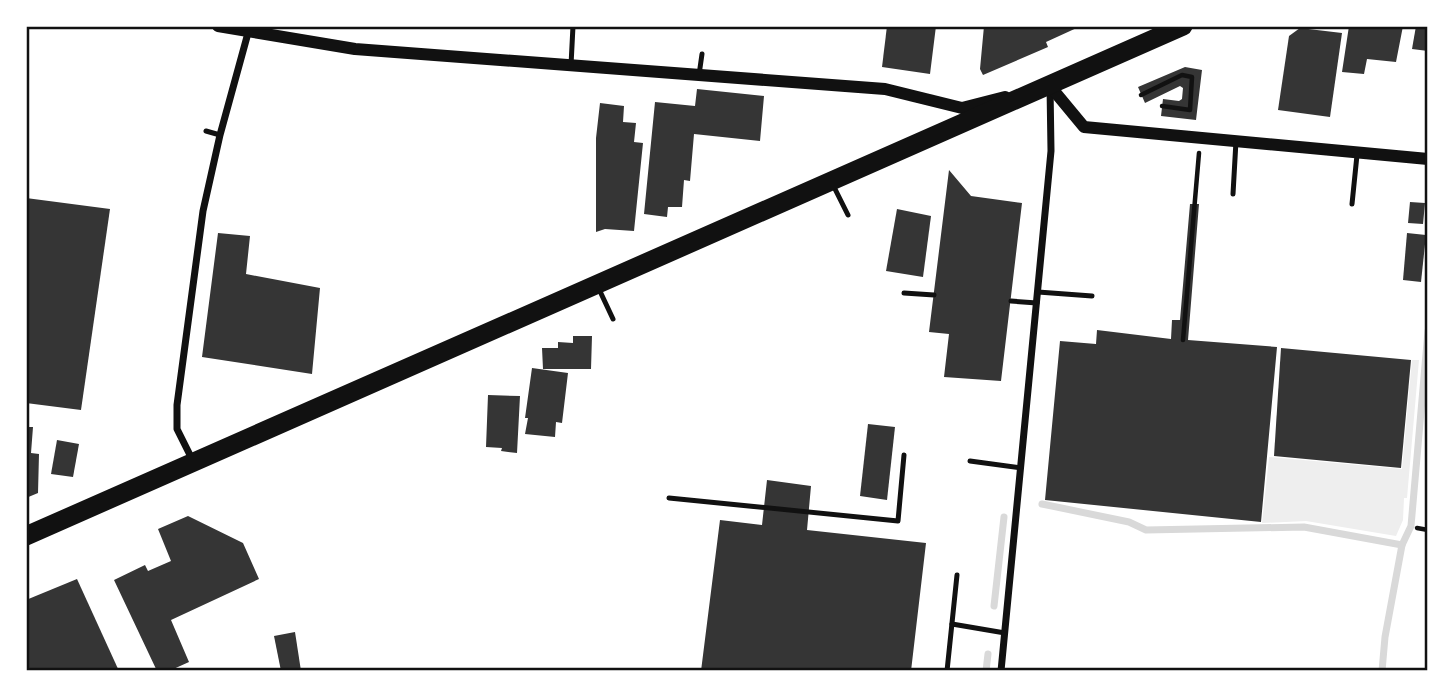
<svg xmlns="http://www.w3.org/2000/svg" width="1454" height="697" font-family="Bitter,serif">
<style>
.green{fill:#eee}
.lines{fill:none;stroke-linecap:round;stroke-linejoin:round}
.stream{stroke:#d9d9d9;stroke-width:7}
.building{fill:#353535}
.path{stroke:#111;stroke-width:4.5}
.service{stroke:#111;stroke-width:5}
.minor{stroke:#111;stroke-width:7}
.tertiary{stroke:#111;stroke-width:12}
.trunk{stroke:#111;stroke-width:19}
.neatline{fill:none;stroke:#111;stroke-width:2.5}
</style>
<rect width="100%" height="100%" fill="#fff"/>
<polygon class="green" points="1412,360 1419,360 1407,498 1404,498 1403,520 1396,536 1306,521 1262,523 1269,457 1402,469"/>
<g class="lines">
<g class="stream">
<polyline points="1042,504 1129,522 1146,530 1304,527 1402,545"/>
<polyline points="994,606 1004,517"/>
<polyline points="986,671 988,654"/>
<polyline points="1382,671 1385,637 1402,545 1411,526 1428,331"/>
</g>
</g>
<g class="building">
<polygon points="887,26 936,26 930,74 882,67"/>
<polygon points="984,26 1081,26 1046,42 1048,47 983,75 980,69"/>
<polygon points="1349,26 1403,26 1396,62 1367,59 1364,74 1342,72"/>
<polygon points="1416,26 1428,26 1428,51 1412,49"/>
<polygon points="1300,28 1342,33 1330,117 1278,110 1289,36"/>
<polygon points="1185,67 1202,70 1196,120 1161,116 1163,99 1179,101 1182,99 1183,88 1180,86 1145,103 1138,87"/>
<polygon points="697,89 764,96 760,141 694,134 690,181 684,180 682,207 668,207 667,217 644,214 655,102 695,106"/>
<polygon points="600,103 624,106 623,122 636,123 634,142 643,143 634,231 605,229 596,232 596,138"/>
<polygon points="949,170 971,196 1022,203 1001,381 944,377 949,334 929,332"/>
<polygon points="26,198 110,209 81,410 26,403"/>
<polygon points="1410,202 1425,203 1423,224 1408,223"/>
<polygon points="1190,204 1199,204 1188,340 1277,347 1261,522 1045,500 1060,341 1096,344 1097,330 1171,339 1172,320 1180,320"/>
<polygon points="897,209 931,216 923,277 886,271"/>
<polygon points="218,233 250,236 246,274 320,288 312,374 202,357"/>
<polygon points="1407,233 1426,235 1421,282 1403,280"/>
<polygon points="573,336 592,336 591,369 543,369 542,348 558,348 558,342 573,343"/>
<polygon points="1281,348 1411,360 1401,468 1274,456"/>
<polygon points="532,368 568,373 562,423 556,422 555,437 525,434 528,418 525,418"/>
<polygon points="488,395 520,396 517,453 501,451 502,448 486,447"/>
<polygon points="868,424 895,427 887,500 860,496"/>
<polygon points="26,427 33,427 31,453 39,454 38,493 26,498"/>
<polygon points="57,440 79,444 73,477 51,474"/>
<polygon points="767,480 811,486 807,530 926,543 911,671 701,671 720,520 762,525"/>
<polygon points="188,516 243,543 259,579 171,620 189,662 169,671 157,671 114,580 145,565 148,571 171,561 158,529"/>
<polygon points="77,579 119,671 26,671 26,600"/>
<polygon points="295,632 301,671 281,671 274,636"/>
</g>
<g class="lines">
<g class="path">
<polyline points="1141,95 1182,75 1192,77 1190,110 1162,106"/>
<polyline points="1183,340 1199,153"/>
<polyline points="1417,528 1428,530"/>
</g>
<g class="service">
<polyline points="571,65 573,26"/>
<polyline points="699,75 702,54"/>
<polyline points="206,131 220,135"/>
<polyline points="832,183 848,215"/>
<polyline points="1233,194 1236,141"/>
<polyline points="1352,204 1357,155"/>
<polyline points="598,287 613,319"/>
<polyline points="1038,292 1092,296"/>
<polyline points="904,293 934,295"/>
<polyline points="1011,301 1037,303"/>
<polyline points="970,461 1021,468"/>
<polyline points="669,498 898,521 904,455"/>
<polyline points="952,624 1005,633"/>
<polyline points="947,671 957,575"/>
</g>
<g class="minor">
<polyline points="192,459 177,429 177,405 203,211 220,135 248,33"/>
<polyline points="1001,671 1051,151 1050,86"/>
</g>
<g class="tertiary">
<polyline points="218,26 355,49 885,89 962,108 1005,97"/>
<polyline points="1043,88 1050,86 1084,127 1428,159"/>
</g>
<polyline class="trunk" points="26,536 1183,26"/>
</g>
<rect width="1454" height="697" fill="none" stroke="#ffffff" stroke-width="56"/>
<rect x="28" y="28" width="1398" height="641" class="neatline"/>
</svg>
